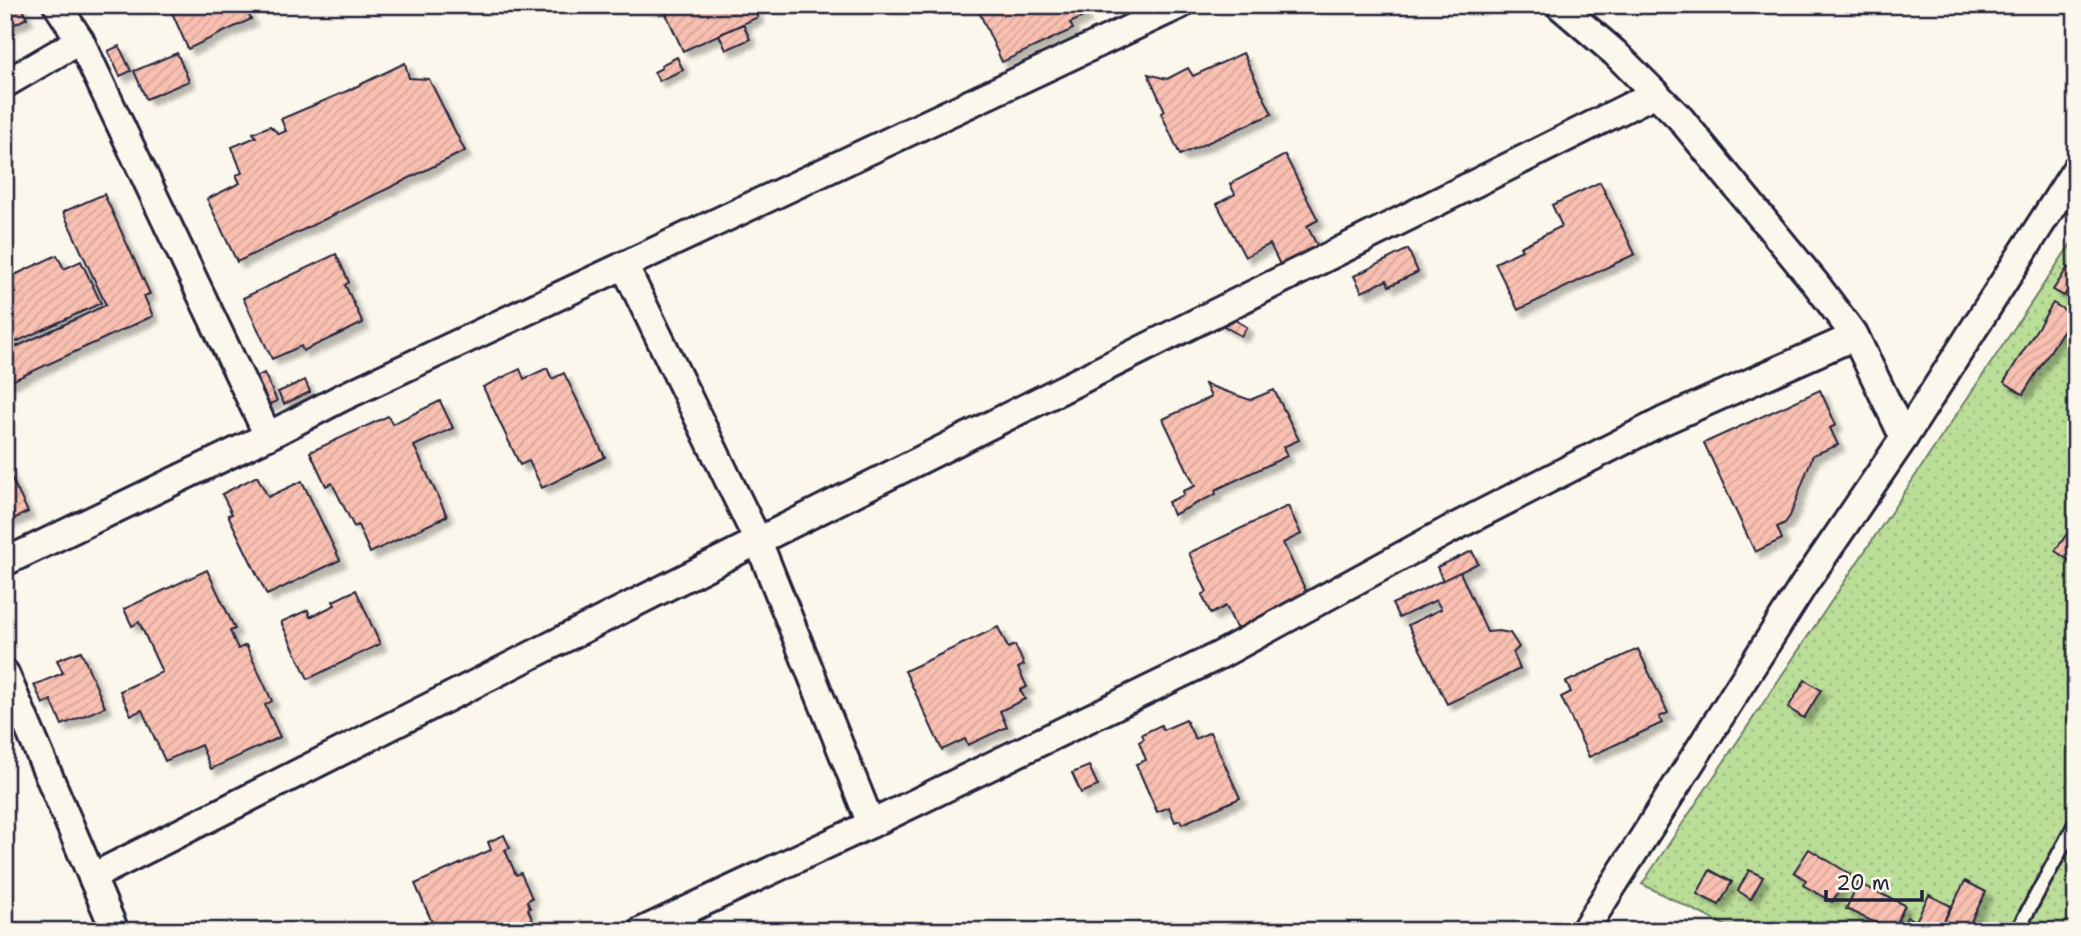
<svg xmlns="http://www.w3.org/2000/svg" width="2081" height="936" font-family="'Shantell Sans',sans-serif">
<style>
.grass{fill:url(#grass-dots);stroke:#6e8069;stroke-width:2}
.building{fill:url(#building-hatch);stroke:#22223b;stroke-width:2;filter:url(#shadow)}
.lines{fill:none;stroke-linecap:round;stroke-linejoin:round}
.service-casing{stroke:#22223b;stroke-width:18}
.minor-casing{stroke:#22223b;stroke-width:32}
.service{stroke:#fbf7ec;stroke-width:12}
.minor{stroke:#fbf7ec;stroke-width:26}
</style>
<defs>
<pattern id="grass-dots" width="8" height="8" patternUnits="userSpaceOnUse" patternTransform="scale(1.75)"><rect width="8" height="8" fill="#badd97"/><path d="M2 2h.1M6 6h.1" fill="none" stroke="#a0bd83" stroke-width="1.8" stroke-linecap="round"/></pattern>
<pattern id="building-hatch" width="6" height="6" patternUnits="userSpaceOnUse" patternTransform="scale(1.75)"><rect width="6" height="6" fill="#f9c0b1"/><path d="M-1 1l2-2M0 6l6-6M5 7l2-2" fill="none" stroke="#d5a599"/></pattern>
<filter id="shadow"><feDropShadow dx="6" dy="6" stdDeviation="2" flood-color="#0004"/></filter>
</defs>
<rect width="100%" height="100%" fill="#fbf7ec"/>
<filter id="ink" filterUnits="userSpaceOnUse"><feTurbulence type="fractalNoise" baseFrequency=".0143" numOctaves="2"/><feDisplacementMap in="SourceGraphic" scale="14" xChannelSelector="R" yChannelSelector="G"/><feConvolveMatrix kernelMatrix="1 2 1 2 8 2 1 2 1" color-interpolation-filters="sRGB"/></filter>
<g filter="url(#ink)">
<polygon class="grass" points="2076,236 2076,931 1736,931 1642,884"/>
<g class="building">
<polygon points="5,5 21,5 27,18 5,29"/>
<polygon points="177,5 243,5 251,19 188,49 170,8"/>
<polygon points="662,5 752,5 758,17 683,51"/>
<polygon points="976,5 1080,5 1085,16 1070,23 1073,29 1002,62"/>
<polygon points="743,24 750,39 726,50 719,35"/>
<polygon points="119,46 131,71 120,76 108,51"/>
<polygon points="177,53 189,81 146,99 134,71"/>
<polygon points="1243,53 1272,114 1180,155 1161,113 1165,111 1148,74 1167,79 1188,68 1193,76"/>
<polygon points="677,57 683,70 659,81 654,72 662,68 661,65"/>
<polygon points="405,63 409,78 429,79 465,151 237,262 207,199 240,183 236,175 242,173 232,147 256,137 253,133 270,126 279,134 286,131 281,119 347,91"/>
<polygon points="1285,155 1318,220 1307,226 1318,247 1299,257 1284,273 1270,244 1245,257 1217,204 1235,194 1230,184"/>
<polygon points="1600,182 1635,254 1518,310 1495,263 1522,250 1520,247 1562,226 1552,205"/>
<polygon points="104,194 150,294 144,296 153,316 5,384 5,352 106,305 63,212"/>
<polygon points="1408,249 1418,272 1389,286 1387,280 1362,292 1354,276"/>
<polygon points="336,254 349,282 345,285 363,323 303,351 301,346 272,359 243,298"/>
<polygon points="57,255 64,269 81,261 101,303 5,347 5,298 15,293 8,278"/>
<polygon points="2068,267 2076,272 2076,277 2064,296 2053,290"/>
<polygon points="2053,303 2073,315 2023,394 2004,382"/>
<polygon points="1223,313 1247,327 1241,336 1217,322"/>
<polygon points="547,368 552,379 564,373 605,457 542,488 529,461 520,465 483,387 520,369 524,379"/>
<polygon points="264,373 277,401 265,406 252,379"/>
<polygon points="305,380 310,392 284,404 278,392"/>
<polygon points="1205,384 1250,400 1274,390 1299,440 1283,447 1287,456 1215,490 1216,494 1173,515 1168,502 1184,495 1183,491 1195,486 1163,419 1211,397"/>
<polygon points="1820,390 1836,425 1830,428 1838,445 1813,455 1790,516 1785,523 1777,527 1782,539 1755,552 1704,443"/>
<polygon points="440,401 453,428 414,446 447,516 370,553 358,525 354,527 332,483 326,486 310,452 388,416 392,424"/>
<polygon points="5,465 28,512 5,523"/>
<polygon points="257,476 268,497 302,481 340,560 267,595 228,515 232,514 222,494"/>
<polygon points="1288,506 1301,534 1283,543 1309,597 1237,630 1226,606 1211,614 1202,595 1207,592 1189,553"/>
<polygon points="2076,521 2076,563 2075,564 2055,551"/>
<polygon points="1472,551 1478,563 1443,581 1437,567"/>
<polygon points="207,570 235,629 230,631 238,649 246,645 272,701 265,705 280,737 211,769 201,745 165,761 142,710 131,715 120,691 162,672 139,622 132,626 124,609"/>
<polygon points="1460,572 1487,632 1499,631 1510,633 1519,647 1513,653 1520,669 1447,704 1408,625 1441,609 1436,600 1399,618 1392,604"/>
<polygon points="356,590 380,644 308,679 281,622 308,610 310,617 335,605 333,601"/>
<polygon points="998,627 1008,648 1015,645 1024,665 1018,668 1027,687 1020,690 1025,699 1000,711 1007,727 968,745 965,739 942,750 905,671"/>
<polygon points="1638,649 1668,713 1659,717 1662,723 1589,757 1561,697 1571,692 1566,682"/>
<polygon points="81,651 105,707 62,725 51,700 43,704 34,685 63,673 57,660"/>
<polygon points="1805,680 1821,690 1804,718 1788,708"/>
<polygon points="1186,720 1195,739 1210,732 1240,798 1182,824 1180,820 1175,822 1169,807 1157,812 1136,764 1146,760 1139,742 1144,739 1142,734 1161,725 1163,730"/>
<polygon points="1089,766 1098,786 1081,793 1072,773"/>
<polygon points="504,835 510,848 505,850 516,875 521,873 532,898 527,901 530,908 528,909 534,924 528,927 530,931 459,931 456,924 436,931 415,884 491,850 488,842"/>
<polygon points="1809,849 1850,874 1832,902 1803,885 1806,880 1794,872"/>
<polygon points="1710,870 1732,882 1719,905 1697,894"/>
<polygon points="1749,870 1763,877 1751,899 1738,891"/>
<polygon points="1965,881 1986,892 1966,931 1939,931"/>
<polygon points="1858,883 1905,905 1893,931 1846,909"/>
<polygon points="1929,895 1951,906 1939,931 1926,928 1925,931 1900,931 1907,917 1916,921"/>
</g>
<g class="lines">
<defs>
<polyline id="service" points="2017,931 2076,822"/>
<g id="minor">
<polyline points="57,5 80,40 268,436"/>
<polyline points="1559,5 1615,53 1680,118 1816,284 1855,336 1904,438"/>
<polyline points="5,84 80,40"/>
<polyline points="624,265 758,541 871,824"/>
<polyline points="5,562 268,436 341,398 1180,5"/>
<polyline points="5,673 115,931"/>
<polyline points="92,877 758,541 1656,93"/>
<polyline points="642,931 871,824 1220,655 1449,530 1663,421 1855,336"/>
<polyline points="1584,931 1803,586 1904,438 2076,169"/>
</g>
</defs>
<use href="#service" class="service-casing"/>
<use href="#minor" class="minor-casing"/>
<use href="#service" class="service"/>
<use href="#minor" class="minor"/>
</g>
</g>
<rect width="2081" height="936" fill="none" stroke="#fbf7ec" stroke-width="28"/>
<rect x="14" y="14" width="2053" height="908" fill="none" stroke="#22223b" stroke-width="2.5" filter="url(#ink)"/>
<path d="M1826 890v10h96v-10" fill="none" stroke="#22223b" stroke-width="3.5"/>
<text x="1836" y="890" font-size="21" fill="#22223b" stroke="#fbf7ec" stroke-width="5" paint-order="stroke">20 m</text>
</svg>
